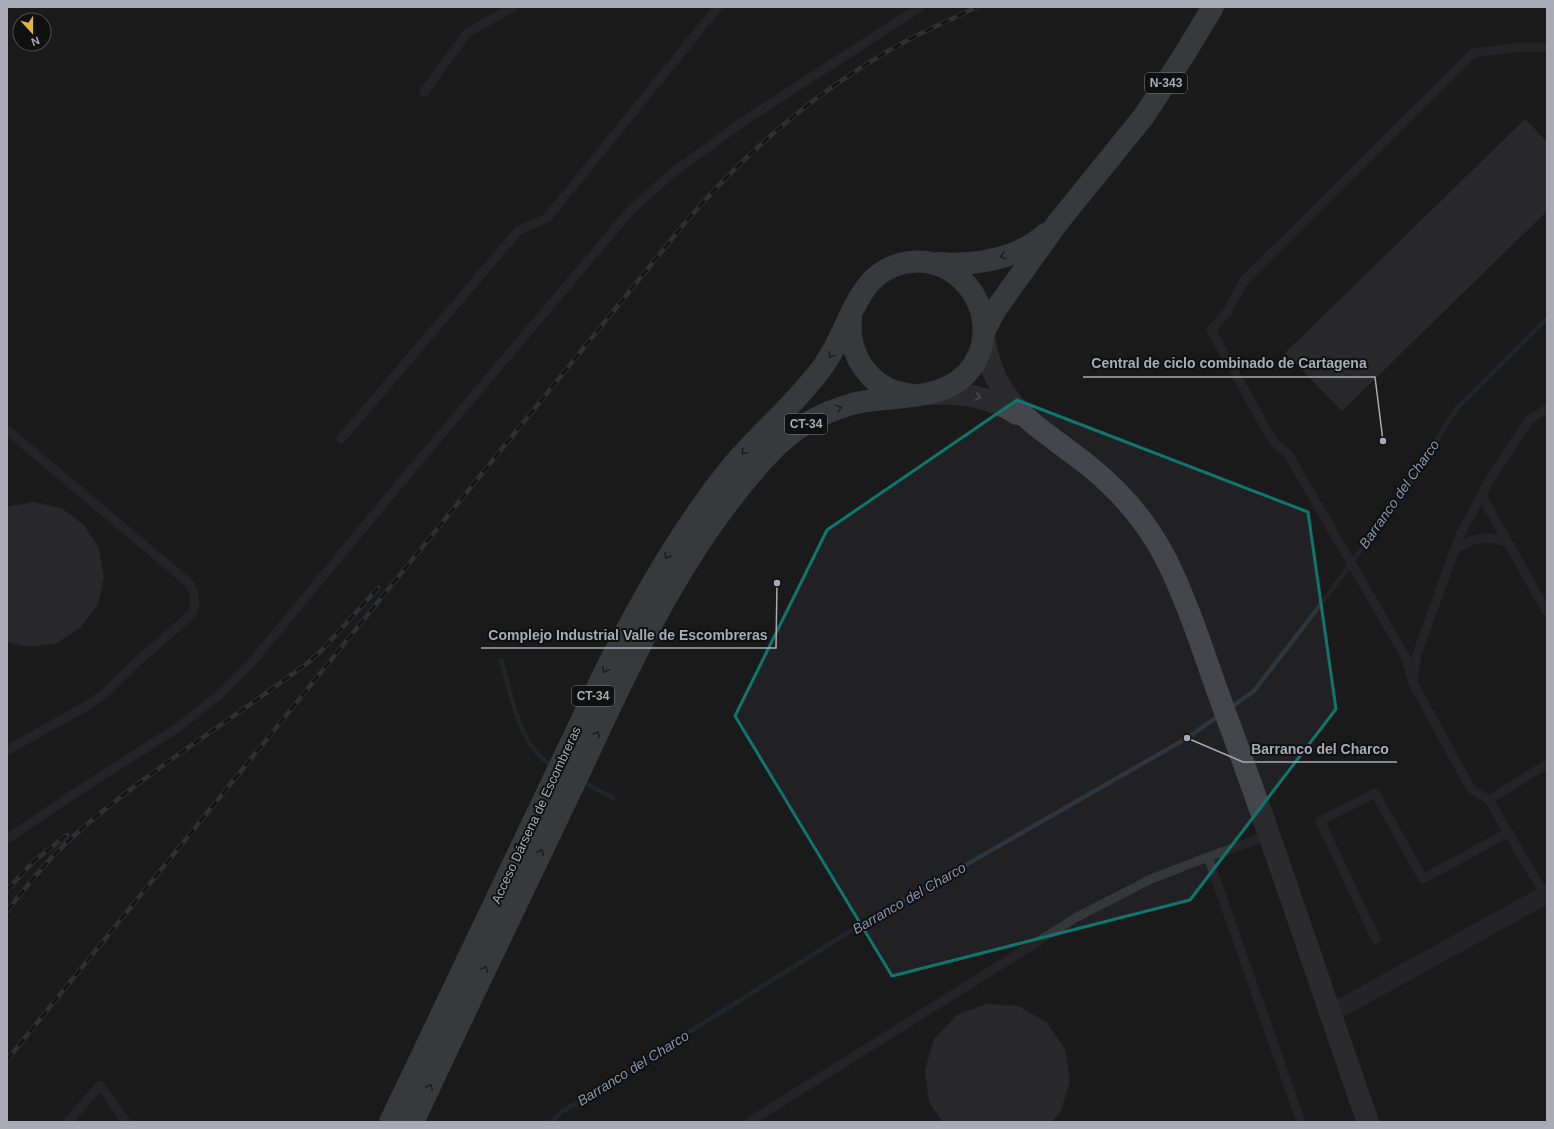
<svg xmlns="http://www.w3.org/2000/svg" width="1554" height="1129" font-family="Arial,sans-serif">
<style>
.built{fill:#212123;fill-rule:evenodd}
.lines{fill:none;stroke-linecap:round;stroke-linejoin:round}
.stream{stroke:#2f363e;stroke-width:4.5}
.building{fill:#424246;stroke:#2f2f32}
.lane{stroke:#36373b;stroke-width:9}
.street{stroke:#36373b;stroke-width:18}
.secondary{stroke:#45464b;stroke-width:22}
.highway{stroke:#63656b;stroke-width:22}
.rail-casing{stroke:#4f5156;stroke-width:4.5}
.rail{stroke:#101011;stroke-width:3;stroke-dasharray:9;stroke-linecap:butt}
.oneway{stroke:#252528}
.oneway2{stroke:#858890}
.marked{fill:none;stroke:#0f766e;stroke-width:3;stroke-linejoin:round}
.labels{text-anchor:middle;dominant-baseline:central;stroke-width:4;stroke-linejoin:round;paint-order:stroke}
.shield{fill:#101011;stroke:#7a7c84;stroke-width:1}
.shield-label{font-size:12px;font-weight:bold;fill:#a8abb5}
.street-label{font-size:13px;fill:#a8abb5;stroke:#101011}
.water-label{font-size:14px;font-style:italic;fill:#8396ac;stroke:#101011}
.leader{fill:none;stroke:#a8abb5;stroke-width:1.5}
.callout-dot{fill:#a8abb5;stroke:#101011;stroke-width:1.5}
.callout-label{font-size:14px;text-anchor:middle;font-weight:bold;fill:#a8abb5;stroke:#101011;stroke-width:4;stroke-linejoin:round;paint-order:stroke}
</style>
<rect width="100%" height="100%" fill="#151516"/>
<path class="built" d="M7 7H1547V1122H7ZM20 20H44V44H20Z"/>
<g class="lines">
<g class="stream">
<path d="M501 660C511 694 519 748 553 766"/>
<polyline points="1230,708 1254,691 1324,600 1404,492 1457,408 1547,318"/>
<polyline points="581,781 613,798"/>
<polyline points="551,1122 560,1113 849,932 1187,738 1220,715"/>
</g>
</g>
<g class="building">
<polygon points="1525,119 1547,142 1547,211 1342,411 1285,353"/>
<polygon points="33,502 61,508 84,525 99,548 104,577 98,604 81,627 57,643 29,647 7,642 7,507"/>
<polygon points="987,1004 1019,1006 1047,1023 1065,1049 1070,1082 1060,1113 1051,1122 943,1122 929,1102 925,1070 934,1039 957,1015"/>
</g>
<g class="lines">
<g class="lane">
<polyline points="424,92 467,33 513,7"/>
<path d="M7 430 189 583C195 593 197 603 192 614L138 661 104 694 85 707 7 750"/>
<polyline points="341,439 518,231 547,218 718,7"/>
<polyline points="1482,496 1547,612"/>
<path d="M1456 548C1477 537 1484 535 1507 542"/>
<polyline points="1413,678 1417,654 1460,535 1490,479 1529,420 1547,409"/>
<polyline points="1489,800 1547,764"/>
<polyline points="1269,835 1208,857 1301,1122"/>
<polyline points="7,839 78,791 177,728 218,696 252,662 407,475 630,211 671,174 741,123 920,7"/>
<polyline points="1545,895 1489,800 1471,789 1413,683 1406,658 1288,454 1274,443 1211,330 1227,312 1244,281 1473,53 1522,47 1547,47"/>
<polyline points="1376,939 1320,821 1375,793 1423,879 1509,832"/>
<polyline points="68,1122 100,1085 126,1122"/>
<polyline points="749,1122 1077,917 1151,879 1208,857"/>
</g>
<polyline class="street" points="1330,1014 1547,894"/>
<g class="secondary">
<path d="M984 335C993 407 1038 425 1089 466 1120 491 1148 524 1166 559 1191 609 1209 670 1229 723 1278 855 1321 989 1368 1122"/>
<path d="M928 394C960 392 989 396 1017 414"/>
</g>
<g class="highway">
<path d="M939 263C974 266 1018 259 1045 234"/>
<path d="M851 318C847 354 870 390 908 394"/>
<polyline points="984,332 996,309 1059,221 1144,116 1184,55 1213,7"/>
<path d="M390 1122 607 667C643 598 680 531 729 470 759 433 797 403 824 365 851 328 856 268 910 262 965 256 1002 318 974 364 948 405 893 393 852 404 820 413 790 431 768 455 680 550 628 669 574 784 520 896 466 1009 413 1122"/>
</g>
<defs>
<g id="rail">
<polyline points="7,890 34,861 67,835"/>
<path d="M7 911C26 887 45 863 67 842 141 774 230 722 310 661L323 649 378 588"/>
<path d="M7 1060 684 224C747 150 822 86 908 40 931 28 954 18 977 7"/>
</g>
</defs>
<use href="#rail" class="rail-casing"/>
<use href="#rail" class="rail"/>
</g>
<defs><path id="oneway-chevron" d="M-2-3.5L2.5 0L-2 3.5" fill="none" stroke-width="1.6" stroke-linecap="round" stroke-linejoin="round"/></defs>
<g class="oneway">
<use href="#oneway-chevron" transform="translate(1003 256) rotate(161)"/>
<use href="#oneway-chevron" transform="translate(831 355) rotate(122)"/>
<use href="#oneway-chevron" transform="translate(839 408) rotate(-20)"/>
<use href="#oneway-chevron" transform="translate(744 452) rotate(130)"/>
<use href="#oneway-chevron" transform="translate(667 556) rotate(122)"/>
<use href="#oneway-chevron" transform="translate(605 670) rotate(116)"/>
<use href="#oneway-chevron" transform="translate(597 734) rotate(-65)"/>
<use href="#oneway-chevron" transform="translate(541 852) rotate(-65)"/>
<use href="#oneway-chevron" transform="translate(485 969) rotate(-65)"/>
<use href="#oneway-chevron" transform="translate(430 1087) rotate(-65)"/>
</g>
<use class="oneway2" href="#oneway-chevron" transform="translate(978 397) rotate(14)"/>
<path d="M0 0H1554V1129H0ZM1017 400 1308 512 1336 709 1190 900 892 976 735 716 827 530Z" fill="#151516" fill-opacity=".55" fill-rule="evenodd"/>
<path class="marked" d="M1017 400 1308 512 1336 709 1190 900 892 976 735 716 827 530Z"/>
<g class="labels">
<g class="shield">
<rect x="1145" y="73" width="42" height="20" rx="3"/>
<rect x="785" y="414" width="42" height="20" rx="3"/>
<rect x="572" y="686" width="42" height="20" rx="3"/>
</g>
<g class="shield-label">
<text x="1166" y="83">N-343</text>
<text x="806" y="424">CT-34</text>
<text x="593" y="696">CT-34</text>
</g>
<g class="street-label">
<text transform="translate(536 815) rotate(-65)">Acceso Dársena de Escombreras</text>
</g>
<g class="water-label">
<text transform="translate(1399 494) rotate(-55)">Barranco del Charco</text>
<text transform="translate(909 898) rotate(-30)">Barranco del Charco</text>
<text transform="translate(633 1068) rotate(-32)">Barranco del Charco</text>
</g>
</g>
<path class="leader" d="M1383 441L1375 377H1083M777 583L776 648H481M1187 738L1243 762H1397"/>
<g class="callout-dot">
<circle cx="1383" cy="441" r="4"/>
<circle cx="777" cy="583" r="4"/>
<circle cx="1187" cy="738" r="4"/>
</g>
<g class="callout-label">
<text x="1229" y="368">Central de ciclo combinado de Cartagena</text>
<text x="628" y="640">Complejo Industrial Valle de Escombreras</text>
<text x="1320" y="754">Barranco del Charco</text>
</g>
<rect width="1554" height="1129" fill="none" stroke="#a8abb5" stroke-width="16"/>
<g transform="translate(32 32) rotate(159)"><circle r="19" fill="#101011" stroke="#4d4e53"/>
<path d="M0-3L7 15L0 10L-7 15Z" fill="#deb546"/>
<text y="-6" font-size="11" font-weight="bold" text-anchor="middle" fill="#a8abb5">N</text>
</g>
</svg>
